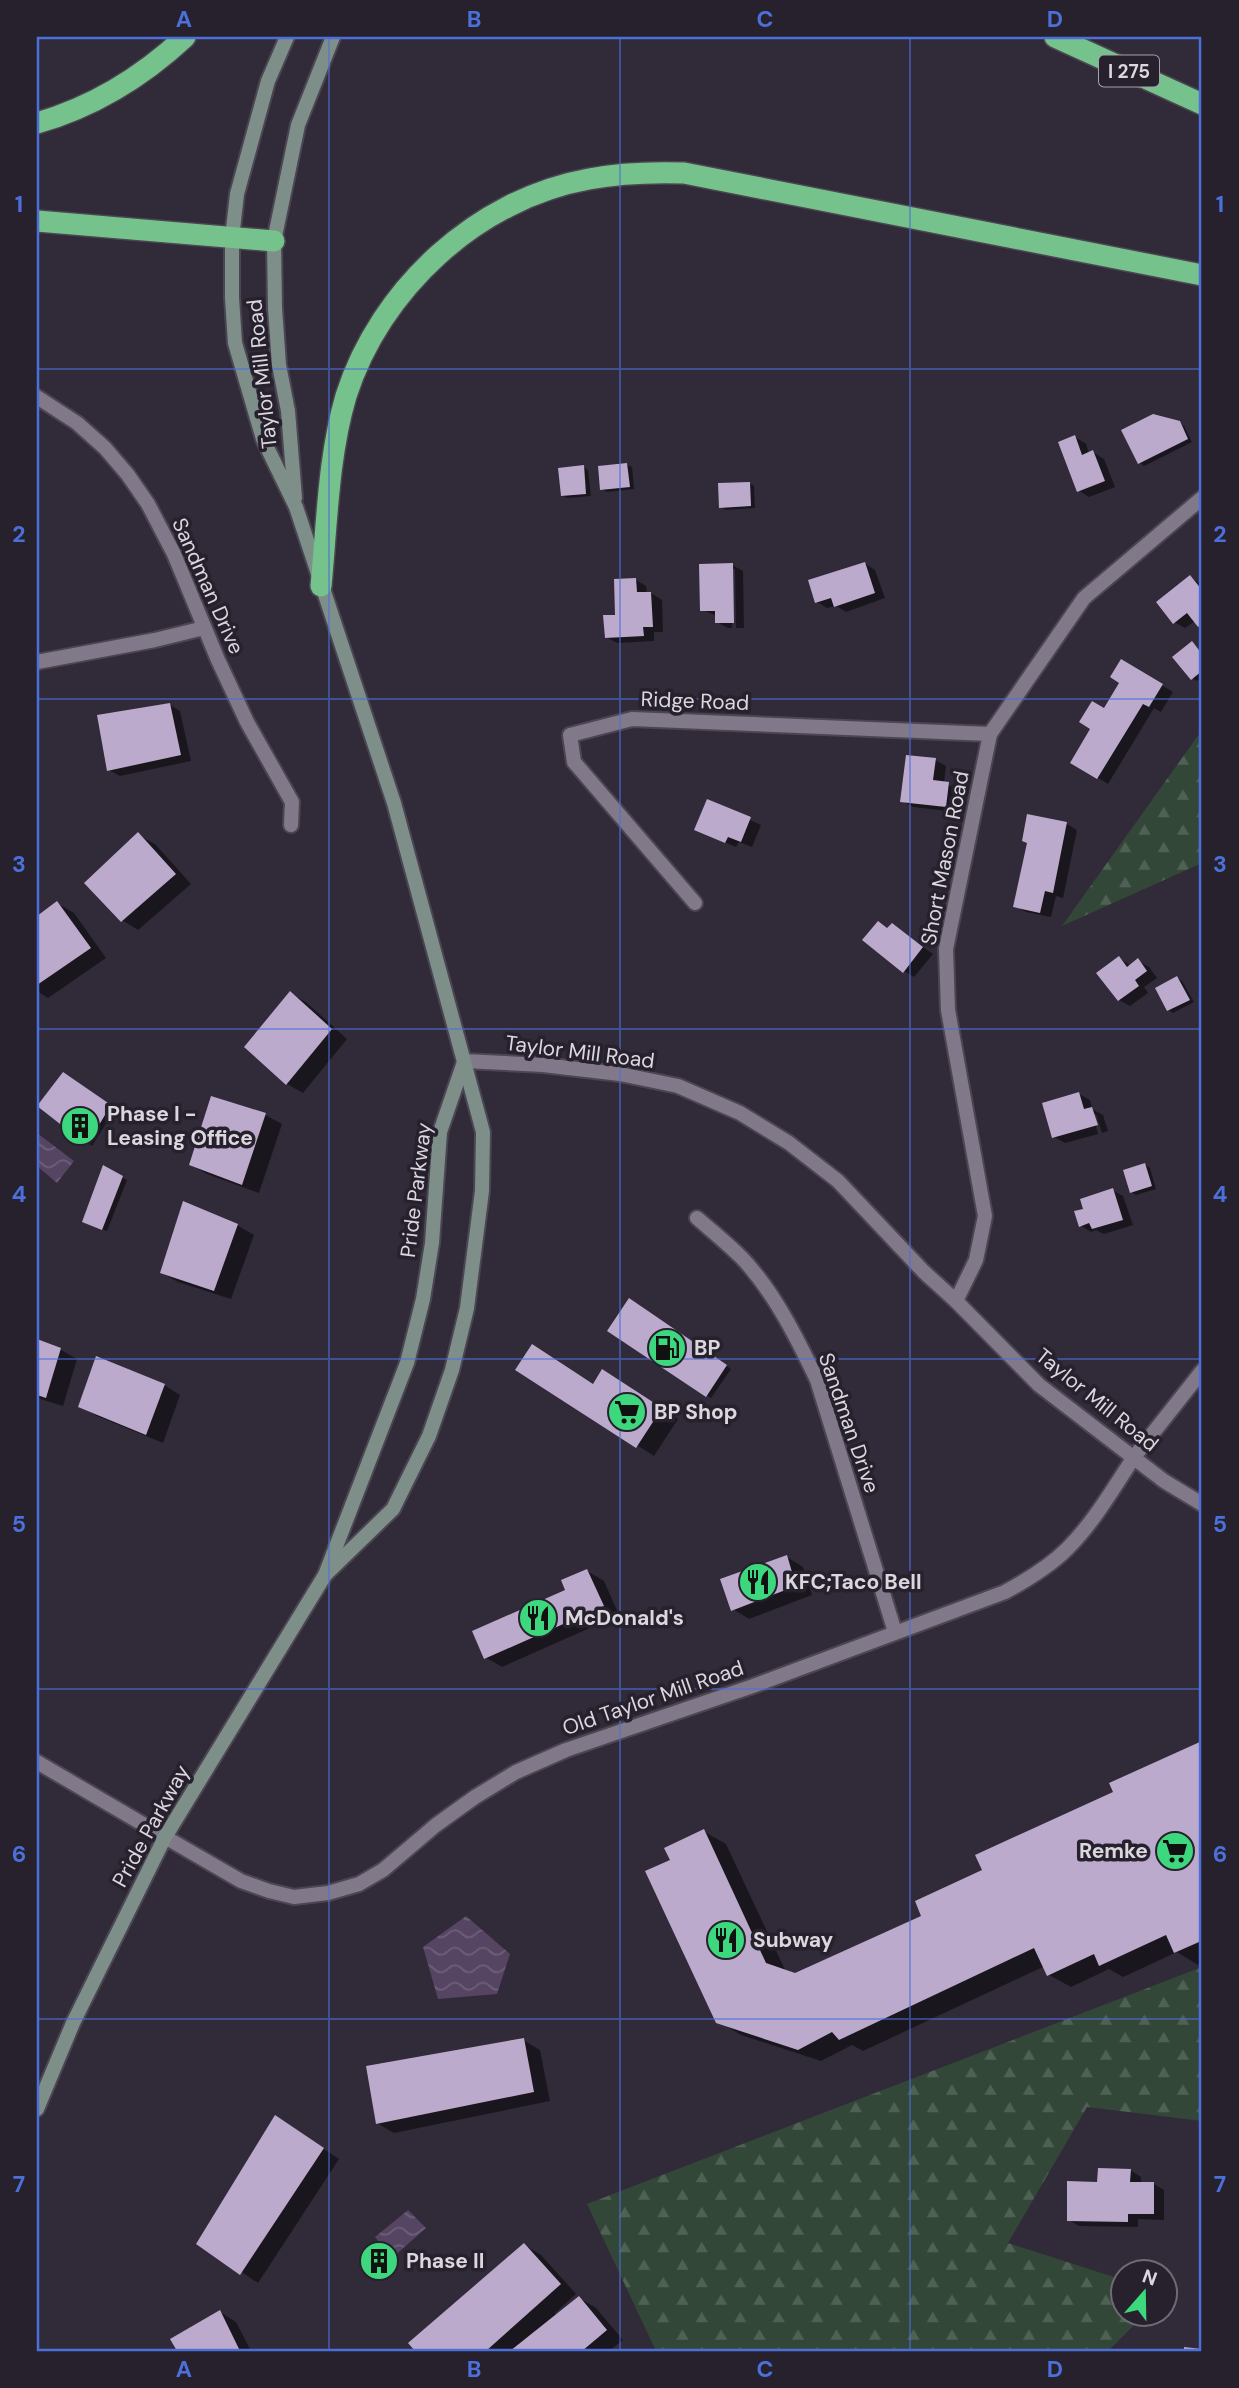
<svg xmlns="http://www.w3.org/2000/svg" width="1239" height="2388" font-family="'DM Sans',sans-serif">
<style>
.forest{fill:url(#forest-firs)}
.water{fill:url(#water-waves)}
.shadow{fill:#0007}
.building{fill:#bcaacd}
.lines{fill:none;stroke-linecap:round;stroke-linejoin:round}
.minor-casing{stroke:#4b4651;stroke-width:18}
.tertiary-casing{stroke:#4b4651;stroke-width:18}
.secondary-casing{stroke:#4b4651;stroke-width:18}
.motorway-casing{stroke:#4b4651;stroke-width:24}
.minor{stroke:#817989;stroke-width:14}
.tertiary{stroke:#817989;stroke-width:14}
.secondary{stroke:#7e8f8a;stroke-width:14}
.motorway{stroke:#76c28d;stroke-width:21}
.grid{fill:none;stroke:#4c70da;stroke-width:2;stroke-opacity:0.55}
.labels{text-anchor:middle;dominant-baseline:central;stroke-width:7;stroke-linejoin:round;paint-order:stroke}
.shield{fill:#27212d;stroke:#a5a0aa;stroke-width:2}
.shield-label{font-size:19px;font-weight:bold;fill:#dbd7df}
.street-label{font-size:21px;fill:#dbd7df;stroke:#27212d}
.poi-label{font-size:21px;font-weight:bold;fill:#dbd7df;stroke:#27212d;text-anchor:start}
.neatline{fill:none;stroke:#4c70da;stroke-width:2.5}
.grid-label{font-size:23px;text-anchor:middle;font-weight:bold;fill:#4c70da}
</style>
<defs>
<pattern id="forest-firs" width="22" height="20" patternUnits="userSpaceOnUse" patternTransform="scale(1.75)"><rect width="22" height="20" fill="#324738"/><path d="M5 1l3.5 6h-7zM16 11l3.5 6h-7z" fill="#4f6154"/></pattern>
<pattern id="water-waves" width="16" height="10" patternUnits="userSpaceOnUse" patternTransform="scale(1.75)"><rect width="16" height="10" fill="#554563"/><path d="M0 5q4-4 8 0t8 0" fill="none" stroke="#6d5f79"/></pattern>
</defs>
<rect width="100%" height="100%" fill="#312a38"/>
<g class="forest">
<polygon points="1202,730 1202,863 1062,926"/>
<polygon points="1202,1967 1202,2121 1087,2107 1008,2243 1123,2280 1124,2314 1144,2315 1108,2351 656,2351 587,2204"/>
</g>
<g class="water">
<polygon points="37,1133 74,1161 57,1183 37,1166"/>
<polygon points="466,1916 510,1954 497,1994 438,1999 423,1947"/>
<polygon points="408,2210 426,2228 392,2258 375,2237"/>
</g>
<g class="shadow">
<polygon points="1179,423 1184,426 1192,442 1144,466 1140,463"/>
<polygon points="1075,437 1086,444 1089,454 1093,452 1104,459 1115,487 1089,497 1078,490"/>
<polygon points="627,465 632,467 634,489 607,492 602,489"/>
<polygon points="583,467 588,470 591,496 567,498 562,495"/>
<polygon points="749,483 754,486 755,508 726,510 721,507"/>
<polygon points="864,563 875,570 885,598 846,612 836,606 827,608 817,602"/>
<polygon points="732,565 743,571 744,628 736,628 735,569 731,569 732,628 728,628 717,622 717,616 702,610"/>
<polygon points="1190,577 1202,585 1202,628 1195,621 1185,628 1174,622"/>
<polygon points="636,580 646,586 647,594 651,593 662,600 663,632 654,632 654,641 617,643 606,637"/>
<polygon points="1192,643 1202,653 1202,677 1197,681 1192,678"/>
<polygon points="1122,661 1173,692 1161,712 1154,708 1108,784 1072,762 1122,682"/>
<polygon points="170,705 180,711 191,761 120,776 109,770"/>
<polygon points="935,760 946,766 944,783 959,790 956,812 913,807 902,801"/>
<polygon points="708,801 761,825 752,847 739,842 736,847 707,835"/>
<polygon points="1067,824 1077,830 1063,898 1056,896 1051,917 1026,912 1015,906"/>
<polygon points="138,835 155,844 191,884 138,930 122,920"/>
<polygon points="57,903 74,913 106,958 48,998 37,991 37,918"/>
<polygon points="892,925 933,954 914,977 904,971"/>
<polygon points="1119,958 1131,966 1138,961 1149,967 1157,978 1144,987 1148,993 1130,1006 1119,1000"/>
<polygon points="1177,978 1182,981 1194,1002 1173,1013 1168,1010"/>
<polygon points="290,993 307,1003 347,1039 303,1093 287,1084 247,1047"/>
<polygon points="68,1077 115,1109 92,1146 88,1143"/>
<polygon points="1079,1094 1090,1100 1092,1109 1103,1115 1108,1131 1102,1133 1096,1114 1093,1114 1098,1134 1065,1143 1054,1137"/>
<polygon points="265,1115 282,1124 259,1193 207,1174 191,1165"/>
<polygon points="1145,1165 1150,1168 1156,1189 1136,1195 1131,1192"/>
<polygon points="104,1168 127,1180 107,1231 89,1224"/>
<polygon points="1112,1190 1123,1196 1133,1225 1104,1234 1096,1230 1091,1232 1080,1225 1085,1210"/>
<polygon points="237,1225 254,1235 231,1299 178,1282 162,1273"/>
<polygon points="634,1303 731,1369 711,1398 610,1330"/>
<polygon points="37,1341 61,1350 77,1359 63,1406 37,1398"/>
<polygon points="518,1369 594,1385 619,1381 678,1419 654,1456"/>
<polygon points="164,1385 180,1395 163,1443 97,1416 80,1406"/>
<polygon points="787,1557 803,1567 812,1595 749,1619 733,1609"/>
<polygon points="587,1571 604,1581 619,1615 502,1667 485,1657 568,1591"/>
<polygon points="1202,1742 1202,1962 1198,1965 1177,1952 1123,1977 1109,1969 1071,1987 1049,1975 1045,1966 863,2051 852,2045 821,2061 741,2035 718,2021 672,1860 703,1831 726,1844 786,1972 795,1975 924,1917 985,1871 1116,1793 1112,1784"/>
<polygon points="523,2040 540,2050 550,2101 394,2133 377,2123"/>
<polygon points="276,2117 339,2159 258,2283 199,2243"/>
<polygon points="1130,2170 1141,2177 1141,2184 1154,2184 1164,2190 1164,2220 1138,2219 1138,2227 1079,2226 1069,2220 1099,2184"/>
<polygon points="524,2245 541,2255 576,2294 555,2313 557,2316 579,2298 596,2308 623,2340 609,2351 418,2351 410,2343"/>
<polygon points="385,2255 390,2261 385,2266 380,2263"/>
<polygon points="220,2312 236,2322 251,2351 179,2351 172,2339"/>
</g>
<g class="building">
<polygon points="1153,414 1180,421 1188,439 1138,464 1121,430"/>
<polygon points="1075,435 1082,455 1093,450 1105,481 1077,492 1058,442"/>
<polygon points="627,463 630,487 600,490 598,466"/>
<polygon points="584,465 586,494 561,496 558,468"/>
<polygon points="750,482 751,506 719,508 718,483"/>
<polygon points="865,562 875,593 834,607 831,598 815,603 808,580"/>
<polygon points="733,563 734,623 715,623 715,611 700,611 699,564"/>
<polygon points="1190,575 1202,590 1202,624 1198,627 1187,613 1173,624 1156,602"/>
<polygon points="636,578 637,592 651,592 653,627 643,627 644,636 605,638 603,615 615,615 614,579"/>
<polygon points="1192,641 1202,654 1202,671 1191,680 1172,657"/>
<polygon points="1121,659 1163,684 1149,707 1143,704 1097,779 1070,763 1090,729 1079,722 1092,701 1104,708 1119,683 1110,677"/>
<polygon points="170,703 181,755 107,771 97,715"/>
<polygon points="906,755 936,758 933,780 949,782 946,807 900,802"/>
<polygon points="707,799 751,817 741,842 728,837 725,843 694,830"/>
<polygon points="1027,814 1067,822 1053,893 1045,891 1040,913 1013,907 1027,843 1022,841"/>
<polygon points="138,832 176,874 121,922 84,883"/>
<polygon points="57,901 91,948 37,985 37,916"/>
<polygon points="878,921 887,928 892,923 923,947 903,973 862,940"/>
<polygon points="1119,956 1127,967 1138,958 1147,971 1135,980 1139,986 1118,1001 1096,973"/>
<polygon points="1177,976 1190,1000 1167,1011 1155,988"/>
<polygon points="290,991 332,1029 286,1085 244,1047"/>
<polygon points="63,1072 111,1105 87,1145 37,1106"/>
<polygon points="1079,1092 1084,1109 1092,1107 1098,1125 1052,1138 1042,1103"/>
<polygon points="211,1096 266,1113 242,1185 189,1165"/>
<polygon points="1145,1163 1152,1186 1130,1193 1123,1170"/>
<polygon points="103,1165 123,1176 102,1230 82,1222"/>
<polygon points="1113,1188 1123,1220 1092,1229 1089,1223 1079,1227 1074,1211 1083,1209 1080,1199"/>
<polygon points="183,1201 238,1224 214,1291 160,1273"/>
<polygon points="629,1298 727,1365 706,1397 607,1331"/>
<polygon points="37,1339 61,1348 46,1398 37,1395"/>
<polygon points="532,1344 593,1384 602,1369 662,1408 636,1448 515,1370"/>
<polygon points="96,1356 165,1384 146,1435 78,1407"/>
<polygon points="787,1555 796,1586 731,1611 720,1579"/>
<polygon points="587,1569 604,1606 484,1659 472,1631 565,1590 561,1580"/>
<polygon points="1202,1741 1202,1950 1199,1942 1174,1953 1166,1935 1099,1966 1094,1954 1047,1976 1034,1948 839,2040 832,2032 798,2050 716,2023 645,1871 670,1860 664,1848 704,1829 766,1963 795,1973 921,1916 915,1901 982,1870 975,1855 1113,1792 1109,1783"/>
<polygon points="524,2038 534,2092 376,2124 366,2066"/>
<polygon points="275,2115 324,2148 240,2275 196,2244"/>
<polygon points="1098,2168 1131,2169 1130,2182 1154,2182 1154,2214 1128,2214 1128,2222 1067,2221 1067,2181 1097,2182"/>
<polygon points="524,2243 561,2284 486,2351 415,2351 408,2343"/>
<polygon points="380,2250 387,2257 379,2264 372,2257"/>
<polygon points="579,2296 607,2330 582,2351 510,2351"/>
<polygon points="220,2310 240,2351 177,2351 170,2339"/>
<polygon points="1184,2347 1202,2349 1202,2351 1184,2351"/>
</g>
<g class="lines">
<defs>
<g id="minor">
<polyline points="37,397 77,423 105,448 128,475 148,504 174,554 218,660 247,722 292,802 291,825"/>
<polyline points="37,662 155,640 204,628"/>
<polyline points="695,903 574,762 570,735 632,719 990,734"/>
<path d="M697 1218C712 1231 728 1244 742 1258 774 1292 797 1338 817 1380L895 1632"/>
<polyline points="956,1301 976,1260 985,1216 948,1010 946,949 990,734 1084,598 1202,498"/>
<polyline points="1134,1457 1202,1371"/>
<polyline points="37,1762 165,1837"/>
</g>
<g id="tertiary">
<polyline points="464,1061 543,1065 620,1074 678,1086 740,1113 789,1143 838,1181 924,1272 956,1301 1039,1385 1164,1481 1202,1504"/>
<path d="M165 1837 241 1881 269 1891 294 1897 328 1893 359 1884 383 1870 436 1825 475 1797 516 1772 566 1750 753 1686 1005 1592C1027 1580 1049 1567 1067 1549 1094 1522 1113 1489 1134 1457"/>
</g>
<g id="secondary">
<polyline points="287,37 268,81 237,194 232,238 232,298 235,343 263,439 296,507 394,803 483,1132 482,1191 467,1308 452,1370 429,1436 393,1509 325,1575"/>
<polyline points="295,498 288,411 279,365 275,308 274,241 298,125 333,37"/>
<polyline points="37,2109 73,2023 165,1837 325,1575 407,1363 423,1299 432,1243 440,1132 464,1062"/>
</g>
<g id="motorway">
<polyline points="1055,37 1202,104"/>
<path d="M37 123C93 107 142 77 185 37"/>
<polyline points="37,221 274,241"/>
<path d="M321 586C327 524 328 457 346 396 380 289 477 199 589 179 620 173 652 172 684 173L1202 275"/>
</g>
</defs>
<use href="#minor" class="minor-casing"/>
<use href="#tertiary" class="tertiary-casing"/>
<use href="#secondary" class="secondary-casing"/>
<use href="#motorway" class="motorway-casing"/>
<use href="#minor" class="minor"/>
<use href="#tertiary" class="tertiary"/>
<use href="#secondary" class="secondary"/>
<use href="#motorway" class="motorway"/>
</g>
<path class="grid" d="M329 37V2351M620 37V2351M910 37V2351M37 369H1202M37 699H1202M37 1029H1202M37 1359H1202M37 1689H1202M37 2019H1202"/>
<defs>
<symbol id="building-disc" viewBox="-11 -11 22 22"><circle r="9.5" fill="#3dd77e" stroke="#27212d"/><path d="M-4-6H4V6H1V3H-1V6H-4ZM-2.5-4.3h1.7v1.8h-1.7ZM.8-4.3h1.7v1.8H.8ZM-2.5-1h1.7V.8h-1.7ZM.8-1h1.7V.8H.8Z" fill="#111"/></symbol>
<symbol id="fuel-disc" viewBox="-11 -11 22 22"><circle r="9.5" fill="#3dd77e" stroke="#27212d"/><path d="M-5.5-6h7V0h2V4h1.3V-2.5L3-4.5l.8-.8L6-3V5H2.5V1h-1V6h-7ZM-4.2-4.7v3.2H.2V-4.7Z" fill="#111"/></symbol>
<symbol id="supermarket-disc" viewBox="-11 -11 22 22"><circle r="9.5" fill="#3dd77e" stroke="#27212d"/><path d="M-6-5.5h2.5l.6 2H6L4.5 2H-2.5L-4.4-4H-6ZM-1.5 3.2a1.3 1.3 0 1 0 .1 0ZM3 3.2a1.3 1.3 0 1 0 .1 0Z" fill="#111"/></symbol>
<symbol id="restaurant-disc" viewBox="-11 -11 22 22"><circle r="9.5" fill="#3dd77e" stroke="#27212d"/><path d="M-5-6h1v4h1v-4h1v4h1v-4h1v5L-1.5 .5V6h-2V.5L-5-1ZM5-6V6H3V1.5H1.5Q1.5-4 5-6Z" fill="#111"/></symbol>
</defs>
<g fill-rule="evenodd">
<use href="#building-disc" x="58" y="1104" width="44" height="44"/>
<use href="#fuel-disc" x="645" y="1326" width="44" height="44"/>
<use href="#supermarket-disc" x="605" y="1390" width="44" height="44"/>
<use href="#restaurant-disc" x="736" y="1560" width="44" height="44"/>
<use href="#restaurant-disc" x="516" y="1596" width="44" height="44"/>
<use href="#supermarket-disc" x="1153" y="1829" width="44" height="44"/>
<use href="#restaurant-disc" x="704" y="1918" width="44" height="44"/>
<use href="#building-disc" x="357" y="2239" width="44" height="44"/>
</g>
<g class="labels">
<rect class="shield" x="1099" y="55.5" width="60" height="31" rx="5"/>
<g class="shield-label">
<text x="1129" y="71">I 275</text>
</g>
<g class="street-label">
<text transform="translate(262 374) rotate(-96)">Taylor Mill Road</text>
<text transform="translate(208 586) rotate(66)">Sandman Drive</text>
<text transform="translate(695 701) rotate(2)">Ridge Road</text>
<text transform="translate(945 858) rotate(-79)">Short Mason Road</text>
<text transform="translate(580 1052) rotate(7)">Taylor Mill Road</text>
<text transform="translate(416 1190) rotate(-83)">Pride Parkway</text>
<text transform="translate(1097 1400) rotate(39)">Taylor Mill Road</text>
<text transform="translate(849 1423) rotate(71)">Sandman Drive</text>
<text transform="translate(653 1698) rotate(-19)">Old Taylor Mill Road</text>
<text transform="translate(151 1826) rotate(-61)">Pride Parkway</text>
</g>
<g class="poi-label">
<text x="107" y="1114">Phase I -<tspan x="107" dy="24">Leasing Office</tspan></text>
<text x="694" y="1348">BP</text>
<text x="654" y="1412">BP Shop</text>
<text x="785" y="1582">KFC;Taco Bell</text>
<text x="565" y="1618">McDonald's</text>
<text x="1148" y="1851" text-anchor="end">Remke</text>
<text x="753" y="1940">Subway</text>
<text x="406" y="2261">Phase II</text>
</g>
</g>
<rect width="1239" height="2388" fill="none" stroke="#27212d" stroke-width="77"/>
<g transform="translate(1144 2293) rotate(20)"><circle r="33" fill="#27212d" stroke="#6f6a74" stroke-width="2"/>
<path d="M0-5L12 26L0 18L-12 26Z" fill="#3dd77e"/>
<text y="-10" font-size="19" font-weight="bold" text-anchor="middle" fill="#dbd7df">N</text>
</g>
<rect x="38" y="38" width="1162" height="2312" class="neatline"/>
<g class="grid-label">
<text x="184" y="27">A</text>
<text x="474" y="27">B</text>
<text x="765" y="27">C</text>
<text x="1055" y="27">D</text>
<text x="19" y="212">1</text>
<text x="1220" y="212">1</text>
<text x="19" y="542">2</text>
<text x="1220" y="542">2</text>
<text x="19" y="872">3</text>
<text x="1220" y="872">3</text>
<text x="19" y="1202">4</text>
<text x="1220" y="1202">4</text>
<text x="19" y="1532">5</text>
<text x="1220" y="1532">5</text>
<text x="19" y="1862">6</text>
<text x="1220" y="1862">6</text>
<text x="19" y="2192">7</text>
<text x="1220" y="2192">7</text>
<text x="184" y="2377">A</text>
<text x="474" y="2377">B</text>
<text x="765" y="2377">C</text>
<text x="1055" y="2377">D</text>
</g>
</svg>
